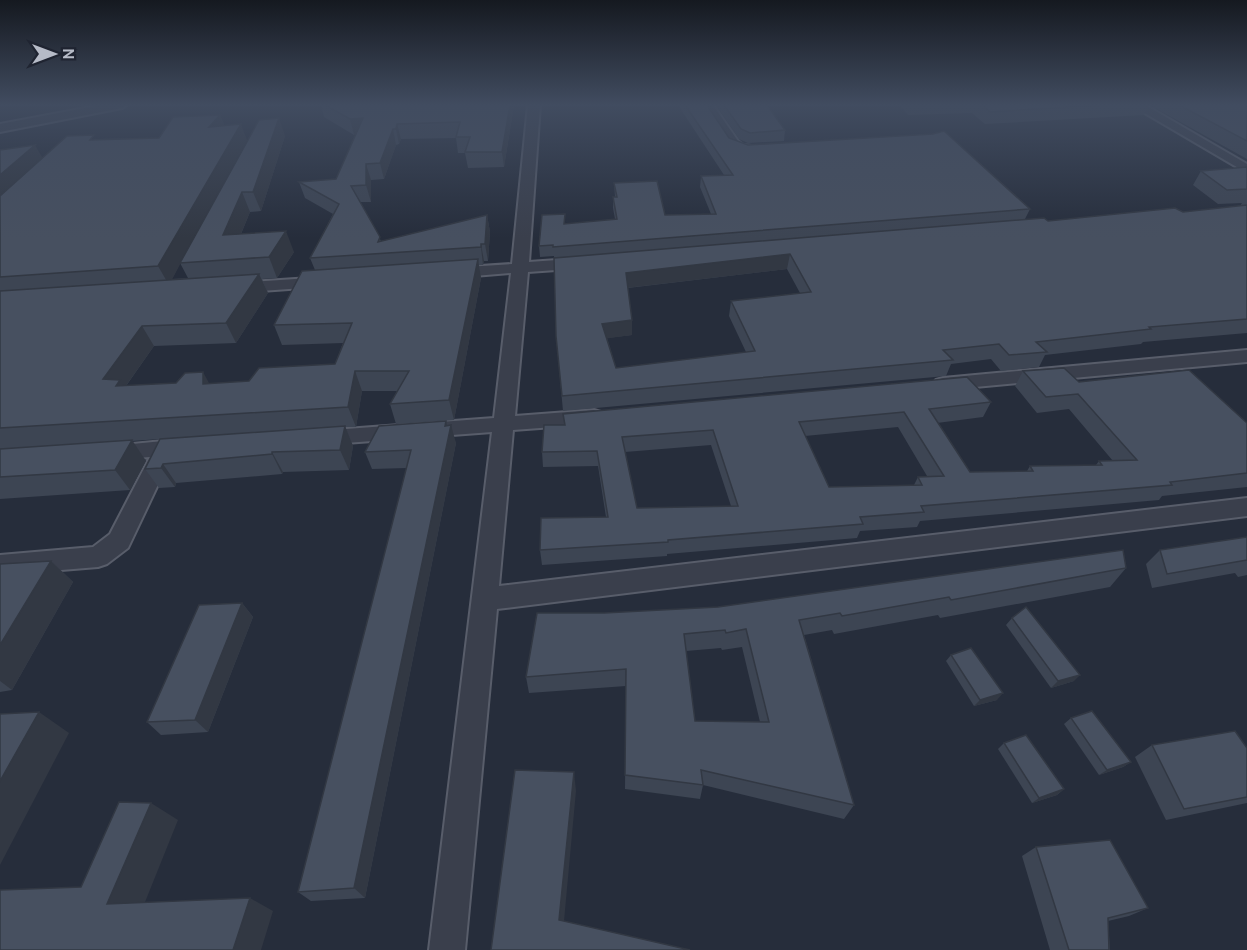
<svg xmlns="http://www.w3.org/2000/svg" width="1247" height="950" font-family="Cabin,sans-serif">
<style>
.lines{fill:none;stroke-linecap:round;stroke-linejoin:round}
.street-casing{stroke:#585d6a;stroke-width:4}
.street{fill:#3a3f4c;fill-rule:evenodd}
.wall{fill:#3d4553;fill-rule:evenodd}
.shaded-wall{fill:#323843}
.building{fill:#475060;stroke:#323843;stroke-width:1.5;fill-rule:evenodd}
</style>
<rect width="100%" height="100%" fill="#262d3b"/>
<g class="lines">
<defs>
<g id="street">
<polygon points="101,105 127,105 122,108 0,132 0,124"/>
<polygon points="528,105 540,105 529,262 585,258 593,263 585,268 528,272 515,416 594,410 601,412 604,417 601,422 594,424 513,430 499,586 1247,498 1247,516 497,609 465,950 429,950 492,432 319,445 311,443 308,438 311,433 319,431 494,418 511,273 450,278 442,273 450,268 512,264"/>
<polygon points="702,105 713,105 738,141 743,145 760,147 762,150 760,153 735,151"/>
<polygon points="1131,105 1145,105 1247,164 1247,173"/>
<polygon points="325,277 333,282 331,286 235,293 227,288 235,283"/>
<polygon points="1247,350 1247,362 943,390 936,388 933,384 936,380 943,378"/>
<polygon points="184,439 192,442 195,447 192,452 172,455 128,548 107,564 98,567 0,575 0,555 93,547 110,534 150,457 109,460 101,457 98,452 101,447"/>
</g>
</defs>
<use href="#street" class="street-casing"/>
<use href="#street" class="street"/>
</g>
<g class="wall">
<path d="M321 105H514L504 167 468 168 465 153H458L456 138 401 139 399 144 396 145 384 179 371 180V202H360L381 241 487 215 490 232 488 261H484L483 265H479L481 278 454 420 396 424 390 404 397 391H362L356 427H345L353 446 349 470 283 472 282 474 176 483 175 487 159 488 145 469 160 439 132 441 146 461 130 490 0 499V150L42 158 96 139 159 138 220 115 224 125 247 140 199 229 285 136 261 211 250 212 241 234 294 252 277 278 262 279 268 293 236 343 154 346 126 386 209 384 249 381 335 364 343 343 282 345 274 325 315 270 310 258 333 214 305 198 299 182 336 179 356 134 354 135 324 117ZM180 263 188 278 172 279Z"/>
<path d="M678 105H707L729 138 748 145 1030 209 1025 219 1048 221 1183 212 1240 206 1242 203 1218 204 1193 185 1201 171 1247 167V333L1143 342 1141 344 1045 355 1039 367 1001 371 991 359 951 364 946 376 563 411 556 336 554 256 540 257 539 246 566 224 615 219 613 208V197H615L614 183 665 215 711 214 700 187 701 176 724 175ZM787 269 800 293 731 301 729 316 746 352 616 368 607 338 632 335V320L628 288Z"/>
<polygon points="716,105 767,105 785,130 784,141 748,143 739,139"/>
<polygon points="899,105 1148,105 1144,115 985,124 972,113 908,115"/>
<polygon points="1150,105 1247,105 1247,159"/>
<path d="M1023 371 1079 382 1247 423V487L1162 496 1159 500 920 521 917 527 860 531 857 538 667 554V556L542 565 540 550 606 517 598 466 543 467 542 452 565 425 991 402 983 417 937 423 970 472 1027 471 1030 466 1096 465 1099 461H1113L1069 409 1037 413 1015 386ZM898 427 927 476 918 477 914 485 829 487 805 436ZM711 445 731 506 637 508 625 452Z"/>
<polygon points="446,421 447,426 456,443 365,898 311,901 298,892 407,468 372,469 365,452"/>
<polygon points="1247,537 1247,575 1238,577 1235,573 1152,588 1146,564 1160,550"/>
<polygon points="51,561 73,582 12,690 0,692 0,564"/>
<path d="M1126 568 1110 587 940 618 938 615 834 634 832 630 804 635 854 805 844 819 703 785 700 799 625 789 626 686 529 693 526 677 604 613 718 607ZM742 647 760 722 695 721 686 651 721 648 722 650Z"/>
<polygon points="242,603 253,617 208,732 161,735 147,722"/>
<polygon points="1012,618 1074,681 1051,688 1006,625"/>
<polygon points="951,655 997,700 974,706 946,661"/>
<polygon points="1071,718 1131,762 1123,767 1099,775 1064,724"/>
<polygon points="1004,743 1064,789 1057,795 1032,803 998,749"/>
<polygon points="1152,745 1247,748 1247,803 1166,820 1135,757"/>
<polygon points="1036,847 1148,908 1129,916 1108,921 1110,950 1050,950 1022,856"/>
</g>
<g class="shaded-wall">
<polygon points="510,105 514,105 504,167 502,152"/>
<polygon points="220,115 227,131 209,127"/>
<polygon points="279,118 285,136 261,211 253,192"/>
<polygon points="363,118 367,133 354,135 350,119"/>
<polygon points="241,124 247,140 169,285 158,266"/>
<polygon points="397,124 401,139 399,144 396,129"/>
<polygon points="393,129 396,145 384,179 380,163"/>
<polygon points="35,145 45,162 0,204 0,175"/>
<polygon points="366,164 371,180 371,202 366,185"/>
<polygon points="242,192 250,212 232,255 223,235"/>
<polygon points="487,215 490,232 488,261 485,244"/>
<polygon points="286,231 294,252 277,278 269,257"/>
<polygon points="481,244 484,261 483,265 481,247"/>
<polygon points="790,254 787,269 626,288 626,273"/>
<polygon points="478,259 481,278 454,420 449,400"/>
<polygon points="259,274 268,293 236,343 226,323"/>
<polygon points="632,320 632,335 603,339 602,324"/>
<polygon points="142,326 154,346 125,387 134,400 103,379"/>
<polygon points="355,371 362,391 356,427 348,407"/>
<polygon points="203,372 214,392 203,384"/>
<polygon points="446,421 449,435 451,425 456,443 365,898 354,888"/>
<polygon points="345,426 353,446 349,470 340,450"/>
<polygon points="132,440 146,461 130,490 115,470"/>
<polygon points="272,452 283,472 282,474 272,454"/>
<polygon points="163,464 176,483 175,487 161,468"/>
<polygon points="51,561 73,582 12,690 0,681 0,645"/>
<polygon points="242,603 253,617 208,732 195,720"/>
<polygon points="1080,675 1074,681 1051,688 1058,681"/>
<polygon points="1003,693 997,700 974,706 980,700"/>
<polygon points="39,712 69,733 0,865 0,781"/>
<polygon points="1131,762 1123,767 1099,775 1107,770"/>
<polygon points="574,772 576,791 563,932 559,920"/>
<polygon points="1064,789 1057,795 1032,803 1039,798"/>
<polygon points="151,803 178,820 139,917 107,904"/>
<polygon points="250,898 273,911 261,950 233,950"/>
</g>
<g class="building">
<polygon points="325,105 510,105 502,152 465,152 470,137 456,137 460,122 397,124 396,129 393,129 380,163 366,164 366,185 351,186 380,237 378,242 487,215 485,244 481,244 481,247 310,258 339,204 299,182 336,179 363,118 350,119"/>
<polygon points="685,105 707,105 729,138 748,145 933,134 944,131 1030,209 553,247 553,245 539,246 542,215 565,214 564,224 617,219 613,197 617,197 614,183 657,181 665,215 716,214 701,176 733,175"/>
<polygon points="724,105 767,105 785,130 750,133 741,129"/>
<polygon points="982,105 1101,105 990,112"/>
<polygon points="1179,105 1247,105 1247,141"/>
<polygon points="220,115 209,127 241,124 158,266 0,277 0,196 67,136 94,135 90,140 159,138 173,117"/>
<polygon points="279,118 253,192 242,192 223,235 286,231 269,257 180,263 259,120"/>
<polygon points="35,145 0,175 0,150"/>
<polygon points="1247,167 1247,189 1227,190 1201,171"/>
<path d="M1247 205V319L1149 327 1151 329 1036 342 1047 352 1009 355 999 344 943 350 953 360 562 396 556 336 554 258 1044 218 1048 221 1175 208 1183 212ZM790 254 811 292 731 301 755 351 616 368 602 324 632 320 626 273Z"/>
<polygon points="478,259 449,400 390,404 409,371 355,371 348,407 0,428 0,291 259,274 226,323 142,326 103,379 120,380 116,386 176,383 185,373 203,372 203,384 249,381 259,368 335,364 352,323 274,325 302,271"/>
<path d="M1064 368 1079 382 1189 370 1247 423V473L1170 482 1172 485 921 506 924 512 860 517 863 524 668 540V542L540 550 541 518 608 517 597 451 542 452 544 425H565L563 414 967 377 991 402 929 409 970 472 1033 471 1030 466 1102 465 1099 461 1137 460 1078 394 1046 397 1023 371ZM904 412 944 476 918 477 922 485 829 487 799 422ZM713 430 738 506 637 508 622 437Z"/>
<polygon points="446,421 445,426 451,425 354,888 298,892 411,450 365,452 379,426"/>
<polygon points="345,426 340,450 272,452 272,454 163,464 161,468 145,469 160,439"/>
<polygon points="132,440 115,470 0,477 0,449"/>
<polygon points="1247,537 1247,560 1167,574 1160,550"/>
<path d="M1123 550 1126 568 951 600 949 597 842 616 840 613 799 620 854 805 701 770 703 785 625 775 626 669 526 677 537 613H604L718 607ZM746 629 769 722 695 721 684 634 725 630 726 633Z"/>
<polygon points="51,561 0,645 0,564"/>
<polygon points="242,603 195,720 147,722 199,605"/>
<polygon points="1026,607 1080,675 1058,681 1012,618"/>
<polygon points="971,648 1003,693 980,700 951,655"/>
<polygon points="1092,711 1131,762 1107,770 1071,718"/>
<polygon points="39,712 0,781 0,714"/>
<polygon points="1235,731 1247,748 1247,797 1184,809 1152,745"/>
<polygon points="1026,735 1064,789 1039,798 1004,743"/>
<polygon points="515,770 574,772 559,920 690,950 491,950"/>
<polygon points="119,802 151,803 107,904 250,898 233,950 0,950 0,890 81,887"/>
<polygon points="1110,840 1148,908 1108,918 1109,950 1069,950 1036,847"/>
</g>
<linearGradient id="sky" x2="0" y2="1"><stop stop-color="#151920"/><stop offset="0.44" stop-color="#414c60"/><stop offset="1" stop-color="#414c60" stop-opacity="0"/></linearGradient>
<rect width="1247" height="238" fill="url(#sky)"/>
<g transform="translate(54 54) rotate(90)" stroke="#1f2431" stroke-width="4.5" paint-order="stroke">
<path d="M0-4.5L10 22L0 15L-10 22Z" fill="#b6bbc7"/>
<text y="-9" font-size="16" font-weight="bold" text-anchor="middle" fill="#b6bbc7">N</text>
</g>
</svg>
